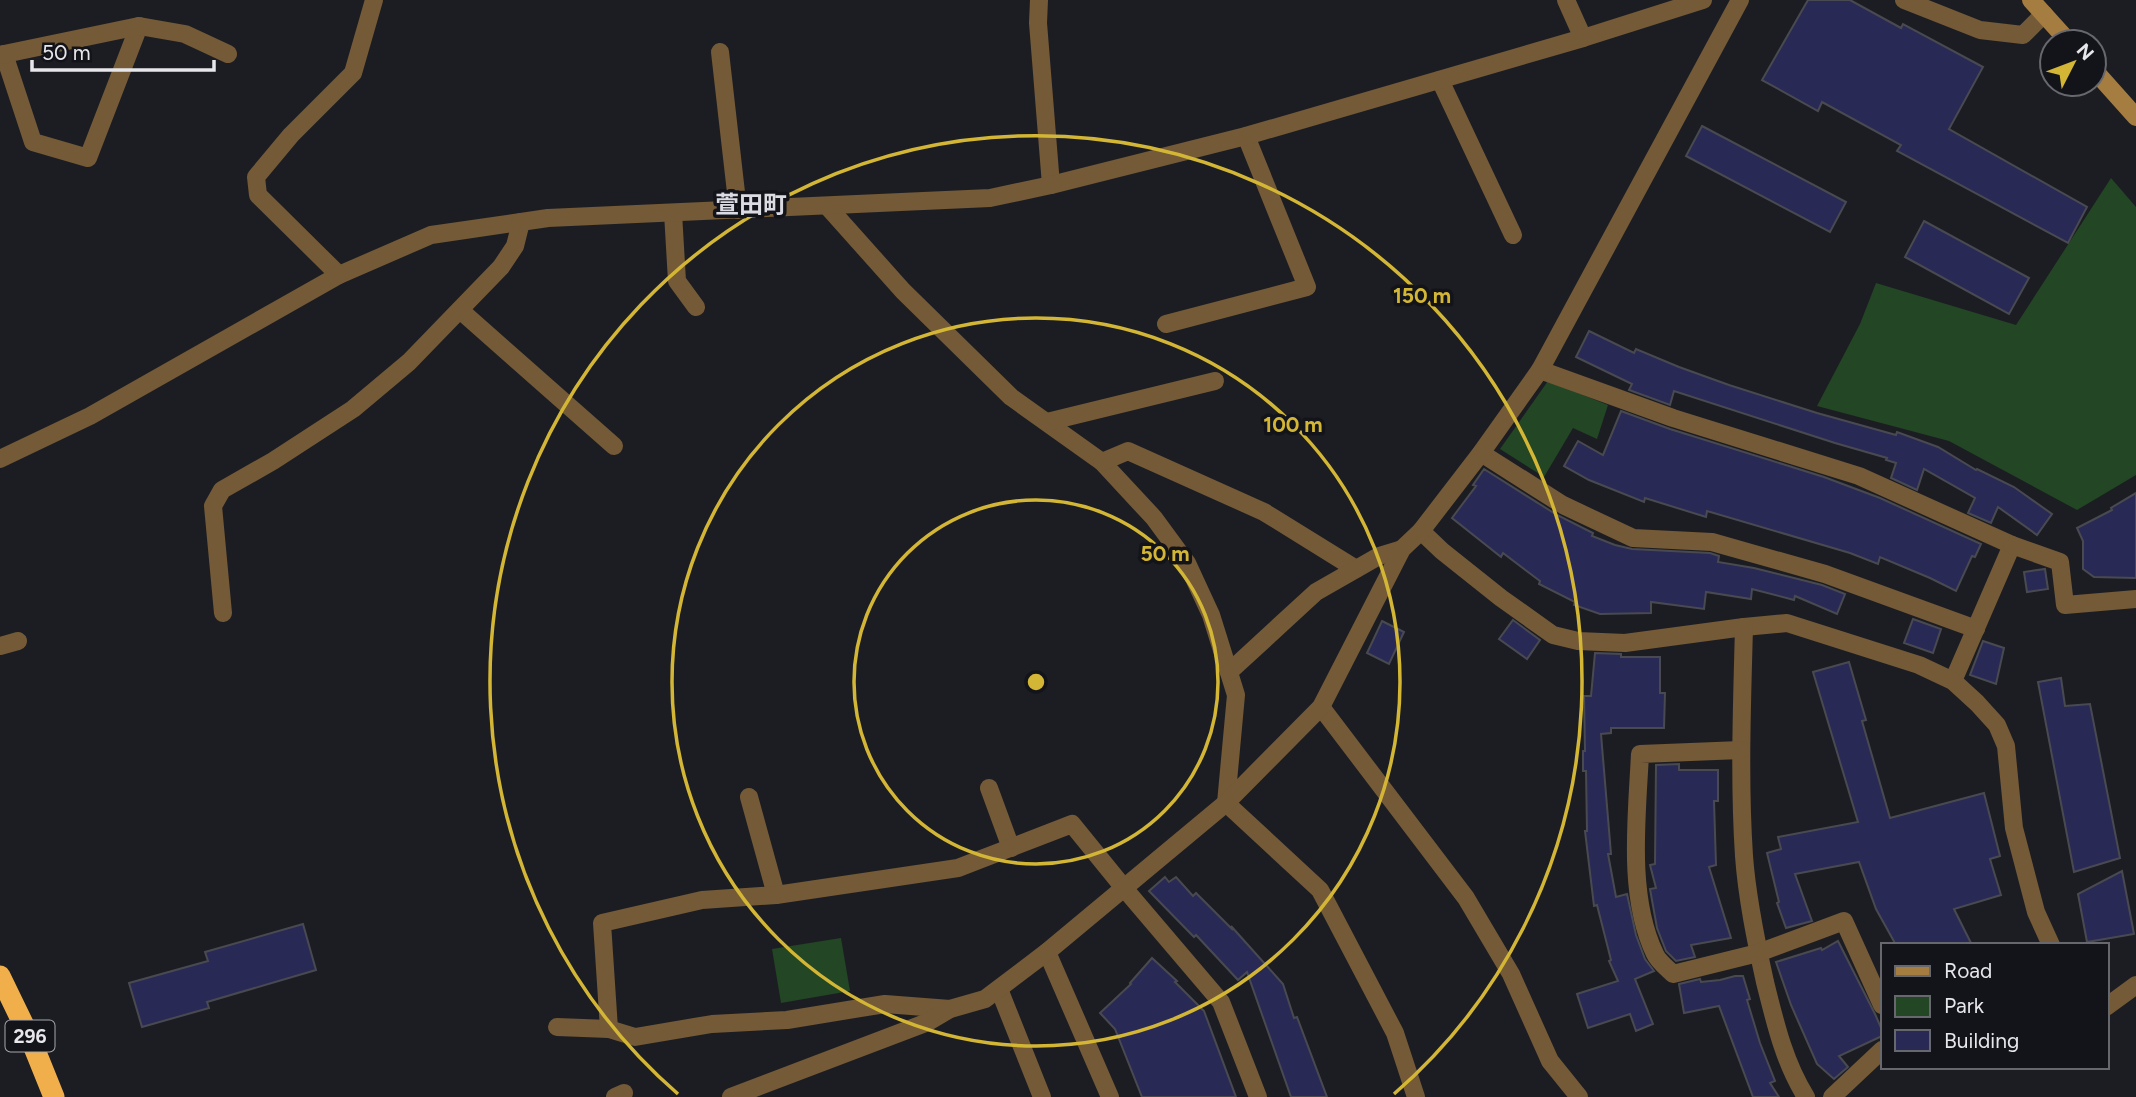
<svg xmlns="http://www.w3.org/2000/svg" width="2136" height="1097" font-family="Figtree,'Noto Sans JP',sans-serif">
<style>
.green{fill:#234624}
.building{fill:#292955;stroke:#494a51;stroke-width:2}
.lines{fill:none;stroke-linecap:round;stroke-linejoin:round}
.street{stroke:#745a37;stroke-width:18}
.secondary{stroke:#a67d41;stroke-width:18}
.highway{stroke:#f1af4c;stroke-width:21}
.ring{fill:none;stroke:#d3b635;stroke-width:3.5}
.labels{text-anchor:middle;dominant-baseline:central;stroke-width:7;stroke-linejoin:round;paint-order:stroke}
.shield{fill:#13141a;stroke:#a7a7ac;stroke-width:2}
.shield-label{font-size:19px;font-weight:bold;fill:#e6e6eb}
.quarter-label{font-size:24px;font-weight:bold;fill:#dadbe3;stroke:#13141a}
.centre{fill:#d3b635;stroke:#13141a;stroke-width:3.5}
.ring-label{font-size:21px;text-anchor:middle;font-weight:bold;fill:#d3b635;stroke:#13141a;stroke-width:7;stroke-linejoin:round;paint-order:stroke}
</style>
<rect width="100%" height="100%" fill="#1c1d23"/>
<g class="green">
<polygon points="2111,178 2136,207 2136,475 2077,510 1949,441 1817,406 1860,324 1876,283 2016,325"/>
<polygon points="1548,381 1608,405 1597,439 1573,428 1544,477 1500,449"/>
<polygon points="841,938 850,991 781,1003 772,949"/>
</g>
<g class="building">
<polygon points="1808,0 1850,0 1901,28 1903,24 1983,67 1949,129 2087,207 2068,243 1897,151 1901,145 1822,102 1818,111 1762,80"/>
<polygon points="1702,126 1846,202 1830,232 1686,156"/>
<polygon points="1924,221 2029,278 2009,314 1905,257"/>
<polygon points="1589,331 1634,353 1636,349 1679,367 1729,385 1817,413 1896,435 1897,432 1938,447 1976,470 1977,469 2014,487 2052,514 2037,535 1998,507 1991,523 1968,513 1975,498 1924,469 1917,490 1891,478 1896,463 1886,460 1887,458 1835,443 1674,391 1670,405 1629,390 1632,384 1576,357"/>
<polygon points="1621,411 1670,429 1824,477 1880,498 1981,544 1975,557 1972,556 1956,591 1930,578 1880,557 1878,564 1850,553 1707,511 1706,517 1645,498 1644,502 1589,480 1564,466 1578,441 1603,455"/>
<polygon points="1484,469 1557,515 1593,533 1592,536 1615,545 1632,549 1710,553 1719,556 1718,562 1754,568 1822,585 1845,594 1837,614 1795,596 1794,600 1752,589 1751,599 1706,592 1704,609 1651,602 1651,613 1600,614 1574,605 1575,602 1539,584 1540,581 1503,553 1501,557 1452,518 1476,486 1473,485"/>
<polygon points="2136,493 2136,578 2094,577 2083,569 2083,541 2077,528 2112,510 2111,508"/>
<polygon points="2045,569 2048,589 2027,592 2024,572"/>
<polygon points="1913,619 1941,629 1933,653 1904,643"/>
<polygon points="1513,620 1540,640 1527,659 1499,639"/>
<polygon points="1382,621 1404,632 1389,664 1367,653"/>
<polygon points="1983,641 2004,648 1996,684 1970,675"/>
<polygon points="1595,653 1621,654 1621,657 1660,657 1660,693 1665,693 1664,728 1611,728 1611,733 1601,734 1611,854 1608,854 1616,897 1627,894 1636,935 1645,959 1654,971 1635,979 1653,1024 1636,1031 1630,1014 1588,1028 1577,994 1618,981 1609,961 1611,960 1597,905 1594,906 1585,831 1587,831 1586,771 1583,771 1583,751 1585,751 1584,696 1591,696"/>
<polygon points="1849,662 1866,720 1862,721 1890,818 1984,793 2000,856 1990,859 2001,895 1954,909 1972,945 1896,945 1876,909 1859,862 1795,874 1812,921 1786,928 1777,903 1779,902 1767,853 1781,849 1778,837 1858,822 1813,672"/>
<polygon points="2061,678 2065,706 2090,704 2120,858 2074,872 2038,682"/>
<polygon points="1679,764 1679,770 1718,770 1718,801 1714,801 1716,865 1709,867 1731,938 1691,945 1695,957 1676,961 1666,951 1657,928 1650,889 1656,888 1650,865 1655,864 1656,765"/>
<polygon points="2122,871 2134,934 2087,942 2078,894"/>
<polygon points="1165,877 1169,882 1176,877 1193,896 1196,893 1233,930 1231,926 1283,984 1294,1018 1297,1017 1327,1097 1291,1097 1247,972 1238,980 1196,935 1194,937 1149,891"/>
<polygon points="303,924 316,970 207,1002 209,1008 142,1027 129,983 208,961 205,952"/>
<polygon points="1838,941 1875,1014 1882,1030 1882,1036 1839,1056 1848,1067 1834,1079 1817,1064 1791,1005 1776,962 1821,948 1822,950"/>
<polygon points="1152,958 1177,981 1175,982 1204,1011 1236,1097 1142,1097 1115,1029 1100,1013 1131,984 1130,983"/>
<polygon points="1735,976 1743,976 1750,999 1747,1000 1760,1043 1775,1081 1770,1083 1779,1097 1753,1097 1719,1006 1684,1013 1679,984 1700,979 1701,982 1720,980"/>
</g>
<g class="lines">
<g class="street">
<polyline points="1039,0 1038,23 1051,185"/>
<polyline points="1566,0 1583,38"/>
<polyline points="1904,0 1980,30 2023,35 2044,14"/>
<polyline points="720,52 738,210"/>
<polyline points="4,54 33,142 88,158 139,26"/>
<polyline points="0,55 139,26 185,34 228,54"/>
<polyline points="1440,80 1513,235"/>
<polyline points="828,207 903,291 1011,397 1102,462 1154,518 1187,563 1211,615 1236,695 1226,803 1320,890 1395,1033 1416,1097"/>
<polyline points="673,213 677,281 696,307"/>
<polyline points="339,275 258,195 256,177 291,135 353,73 374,0"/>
<polyline points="460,310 614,446"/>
<polyline points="1166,324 1307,287 1246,136"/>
<polyline points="1540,370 1673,418 1859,476 2012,545 1953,681"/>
<polyline points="1047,422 1215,381"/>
<polyline points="1481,453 1563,505 1633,538 1712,542 1825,574 1976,629"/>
<polyline points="0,459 90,416 339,275 431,235 548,218 990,198 1051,185 1246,136 1583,38 1703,0"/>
<polyline points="1102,462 1128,451 1264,512 1356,569"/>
<polyline points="1421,531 1442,551 1501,598 1553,635 1578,641 1625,643 1744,627 1787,623 1919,665 1953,681 1977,703 1997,725 2006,746 2014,828 2036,912 2051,945"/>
<polyline points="2012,545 2060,562 2065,605 2136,599"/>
<polyline points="223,613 213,506 222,490 273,461 353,409 409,362 501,267 515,246 521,222"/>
<path d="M1744 627C1742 703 1739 780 1744 856 1747 898 1756 941 1765 982 1775 1022 1784 1062 1806 1097"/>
<polyline points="0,646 18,641"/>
<polyline points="1229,672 1316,592 1379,556 1402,549"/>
<polyline points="1321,707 1466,898 1511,974 1550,1061 1579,1097"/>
<path d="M1741 750 1640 754C1637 816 1627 896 1655 954 1658 961 1667 968 1673 974L1758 953 1844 921 1882 1005"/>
<polyline points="989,788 1011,848"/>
<polyline points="749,797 776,895"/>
<polyline points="1047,952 1110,1097"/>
<polyline points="999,989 1042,1097"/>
<polyline points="2106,1007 2136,985"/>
<polyline points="557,1027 609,1029 635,1037 712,1024 787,1020 885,1004 950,1009"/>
<polyline points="609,1029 602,923 702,900 776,895 958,868 1072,824 1124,888 1221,1002 1258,1097"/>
<polyline points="615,1097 624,1093"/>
<polyline points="731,1097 928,1022 950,1009 985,999 1047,952 1226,803 1321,707 1402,549 1421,531 1481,453 1540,370 1740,0"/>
<polyline points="1832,1097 1882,1050"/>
</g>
<g class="secondary">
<polyline points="2031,0 2069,42"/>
<polyline points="2094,70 2136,117"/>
</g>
<polyline class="highway" points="0,976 31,1040 54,1097"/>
</g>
<g class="ring">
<circle cx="1036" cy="682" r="182"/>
<circle cx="1036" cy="682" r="364"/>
<path d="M678 1094A546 546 0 1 1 1394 1094"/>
</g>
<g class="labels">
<rect class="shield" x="5.5" y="1020.5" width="49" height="31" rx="5"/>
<g class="shield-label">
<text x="30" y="1036">296</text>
</g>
<g class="quarter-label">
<text x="751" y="204">萱田町</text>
</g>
</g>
<circle cx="1036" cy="682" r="10" class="centre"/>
<g class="ring-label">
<text x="1422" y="303">150 m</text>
<text x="1293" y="432">100 m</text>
<text x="1165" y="561">50 m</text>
</g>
<rect x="1881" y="943" width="228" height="126" fill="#13141a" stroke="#67686e" stroke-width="2"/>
<rect x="1895" y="966" width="35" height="10" fill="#a67d41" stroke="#67686e" stroke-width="2"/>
<text x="1944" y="978" font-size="21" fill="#e6e6eb">Road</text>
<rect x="1895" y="996" width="35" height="21" fill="#234624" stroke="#67686e" stroke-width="2"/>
<text x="1944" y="1013" font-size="21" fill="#e6e6eb">Park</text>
<rect x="1895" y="1030" width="35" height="21" fill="#292955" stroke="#67686e" stroke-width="2"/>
<text x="1944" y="1048" font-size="21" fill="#e6e6eb">Building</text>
<g transform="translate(2073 63) rotate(48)"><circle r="33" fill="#13141a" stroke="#67686e" stroke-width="2"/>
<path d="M0-5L12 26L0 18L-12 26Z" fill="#d3b635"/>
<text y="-10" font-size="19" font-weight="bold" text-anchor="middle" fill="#e6e6eb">N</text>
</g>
<path d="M32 60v10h182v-10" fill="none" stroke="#e6e6eb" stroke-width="3.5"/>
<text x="42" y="60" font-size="21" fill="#e6e6eb" stroke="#13141a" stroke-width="5" paint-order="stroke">50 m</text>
</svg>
